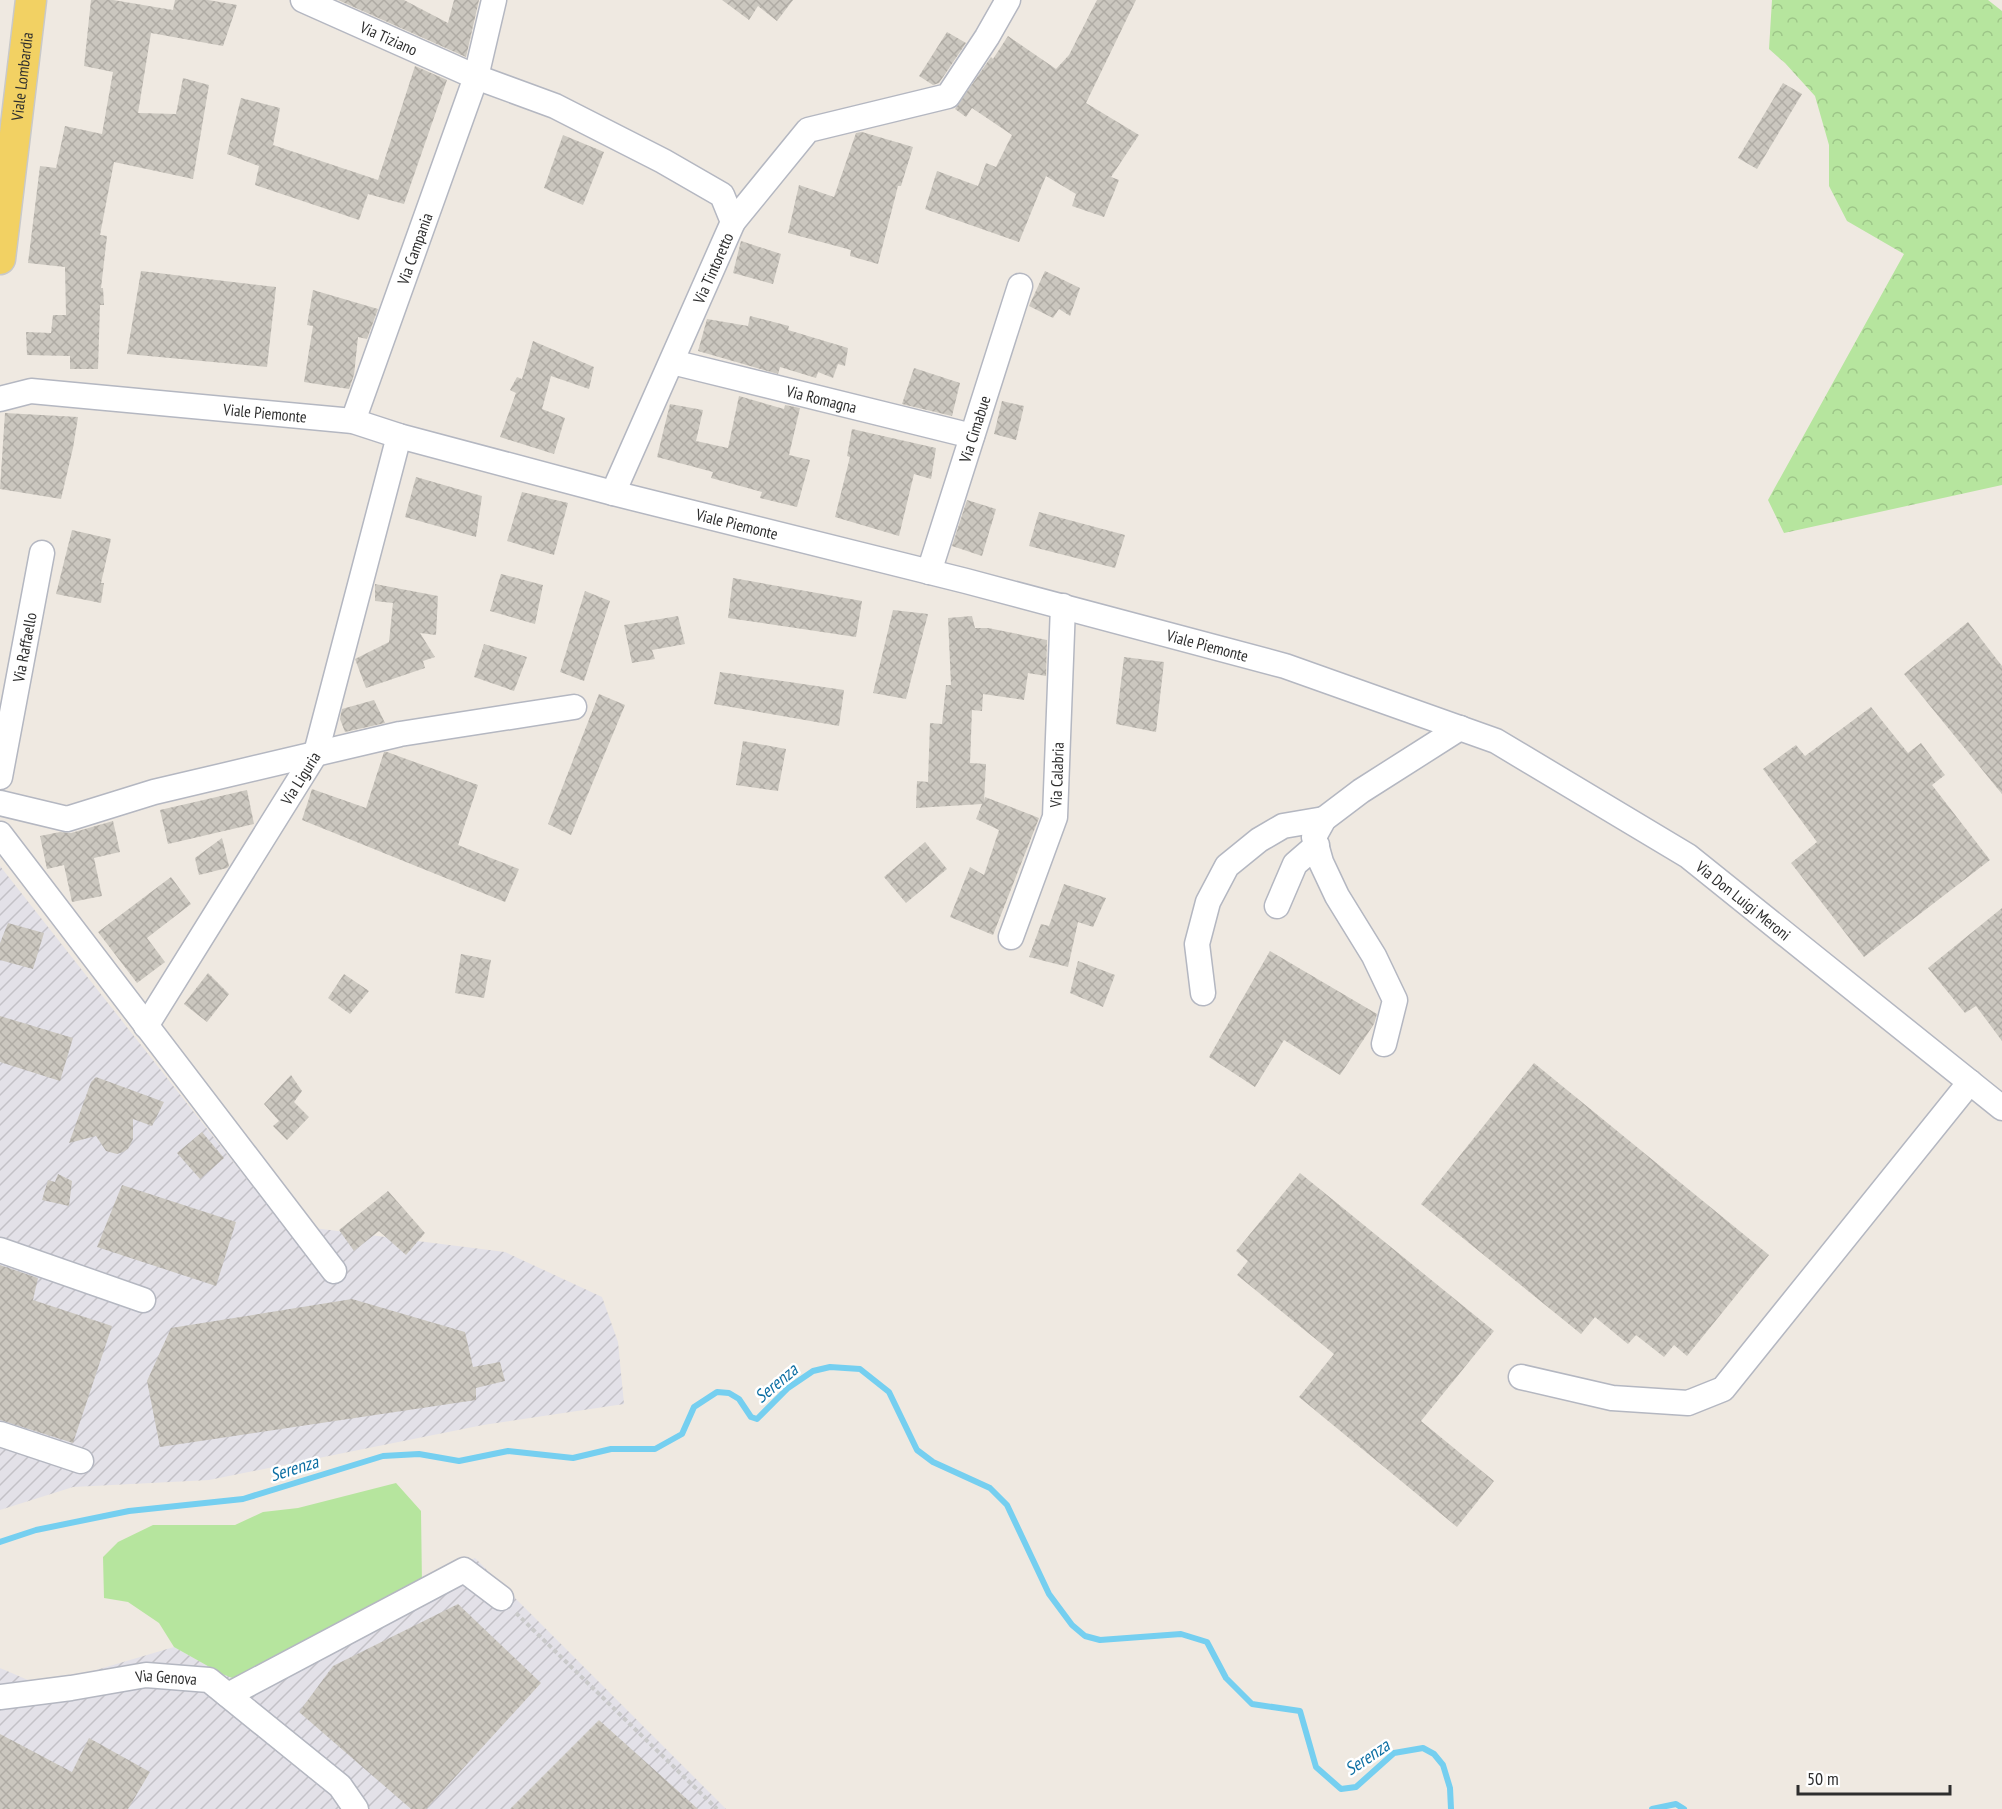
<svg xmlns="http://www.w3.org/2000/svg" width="2002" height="1809" font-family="'PT Sans Narrow',sans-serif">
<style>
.industrial{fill:url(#industrial-furrows)}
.forest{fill:url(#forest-crowns)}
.park{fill:#b6e59e}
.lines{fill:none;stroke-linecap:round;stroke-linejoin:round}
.stream{stroke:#75cff0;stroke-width:6}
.building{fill:url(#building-cross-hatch)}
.minor-casing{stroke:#b4b7c1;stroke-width:27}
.major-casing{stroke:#c9c9c9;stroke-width:33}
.path{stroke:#c9c9c9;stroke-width:4;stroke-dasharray:4.5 3;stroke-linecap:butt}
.minor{stroke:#fff;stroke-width:24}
.major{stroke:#f2d163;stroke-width:30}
.labels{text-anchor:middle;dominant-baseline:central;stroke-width:5;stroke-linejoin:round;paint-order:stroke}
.street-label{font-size:16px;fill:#2e2e2e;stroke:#fff}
.water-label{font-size:18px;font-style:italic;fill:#0d6fa3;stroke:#fff}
</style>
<defs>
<pattern id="industrial-furrows" width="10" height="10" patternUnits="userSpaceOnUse" patternTransform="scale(1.5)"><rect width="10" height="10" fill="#e3e1e8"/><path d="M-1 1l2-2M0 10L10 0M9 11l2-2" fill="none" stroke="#c3c1c7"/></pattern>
<pattern id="forest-crowns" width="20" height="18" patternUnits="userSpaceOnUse" patternTransform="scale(1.5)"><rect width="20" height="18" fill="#b6e59e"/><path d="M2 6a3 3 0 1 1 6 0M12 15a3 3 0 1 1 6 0" fill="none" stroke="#9dc588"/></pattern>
<pattern id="building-cross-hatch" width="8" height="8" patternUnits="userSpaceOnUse" patternTransform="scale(1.5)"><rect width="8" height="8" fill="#cbc7bf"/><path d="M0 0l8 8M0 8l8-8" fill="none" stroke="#afaba4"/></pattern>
</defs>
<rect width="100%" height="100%" fill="#efe9e1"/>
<g class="industrial">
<polygon points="0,866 282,1224 505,1252 602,1297 618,1342 624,1404 483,1425 209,1480 73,1487 0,1510"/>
<polygon points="475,1558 726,1809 0,1809 0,1668 42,1686 174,1647 222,1674 251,1675"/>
</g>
<polygon class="forest" points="1772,0 1988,0 2002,11 2002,485 1784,533 1768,500 1904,254 1847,221 1829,186 1829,145 1815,96 1785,63 1769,49"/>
<polygon class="park" points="396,1483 421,1511 422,1586 235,1679 222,1674 174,1647 159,1623 128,1602 104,1598 103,1557 118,1542 153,1525 235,1525 263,1512 298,1508"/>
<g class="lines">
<g class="stream">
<polyline points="0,1542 36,1530 129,1511 243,1499 383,1456 419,1454 459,1461 508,1451 573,1458 611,1449 655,1449 682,1434 694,1407 717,1392 729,1393 739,1399 751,1417 757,1419 788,1388 813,1371 830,1367 860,1369 889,1392 917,1450 933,1462 990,1488 1007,1505 1049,1594 1072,1625 1085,1636 1100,1640 1181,1634 1207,1642 1226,1678 1252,1704 1300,1711 1316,1767 1341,1789 1356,1787 1394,1753 1423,1748 1434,1754 1443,1765 1450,1788 1451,1809"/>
<polyline points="1652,1809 1676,1804 1684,1809"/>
</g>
</g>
<g class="building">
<polygon points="91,0 113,0 173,10 175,0 208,0 237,5 223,46 151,33 138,113 176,114 183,78 209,85 193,179 114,162 100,235 107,236 101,288 103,288 104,305 100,305 98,369 70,369 70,356 27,355 26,332 51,333 53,315 66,315 65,267 28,263 40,166 56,168 65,126 102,134 113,72 84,66"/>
<polygon points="338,0 404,0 448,23 454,0 479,0 466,57"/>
<polygon points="722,0 793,0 777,21 758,6 749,20"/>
<polygon points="1097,0 1136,0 1086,103 1139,135 1111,177 1119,180 1104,217 1072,206 1076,194 1046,176 1019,242 925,209 937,171 978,186 986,163 996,167 1012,135 972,108 966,117 955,109 991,57 993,59 1008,36 1056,69 1069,55"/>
<polygon points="947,32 966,43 939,83 933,85 919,76"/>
<polygon points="415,66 447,80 404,204 368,194 359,220 255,185 259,166 227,154 241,98 280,108 273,145 378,180"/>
<polygon points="1783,83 1802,94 1757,169 1738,158"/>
<polygon points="862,132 913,147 901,186 898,186 878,264 850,256 851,250 788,233 799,185 834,197 856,133"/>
<polygon points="563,135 604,152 583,205 544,188"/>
<polygon points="741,241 781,254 773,284 733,273"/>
<polygon points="141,271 276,287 267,367 127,354"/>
<polygon points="1045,271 1080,288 1070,316 1059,309 1053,318 1029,306"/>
<polygon points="313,290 378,309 367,339 358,337 354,375 349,389 304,382 313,326 307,325"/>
<polygon points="750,316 789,326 788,330 848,348 845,366 838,364 833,378 818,372 816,378 780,367 778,374 698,351 707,319 748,326"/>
<polygon points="533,341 594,367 589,389 551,376 542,409 565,418 554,454 500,437 516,393 510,390 517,377 522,379"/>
<polygon points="914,368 960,383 952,416 902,404"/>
<polygon points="739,396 784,409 785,405 800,408 789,455 810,460 797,507 760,498 762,492 711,478 713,472 657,457 670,404 703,410 696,441 728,448"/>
<polygon points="1002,401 1024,406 1016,440 994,434"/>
<polygon points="5,413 78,417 73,448 61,499 0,489"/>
<polygon points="852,429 936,448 931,479 914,474 899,536 835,517 850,457 847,456"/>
<polygon points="416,477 482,496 476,537 405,517"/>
<polygon points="522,492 568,503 554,555 507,541"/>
<polygon points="967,500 996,509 982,556 952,546"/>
<polygon points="1039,512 1125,535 1115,568 1029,546"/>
<polygon points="72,530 111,539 101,583 104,583 101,603 56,594"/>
<polygon points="501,574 543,585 535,624 490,611"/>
<polygon points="733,578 862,601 856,637 728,618"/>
<polygon points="375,584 438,596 436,635 420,633 435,657 423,661 425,668 366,688 355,659 389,642 393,603 375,601"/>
<polygon points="585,591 610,601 584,681 560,672"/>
<polygon points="893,610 928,614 906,699 873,693"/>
<polygon points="678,616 685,644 652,650 655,659 632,663 624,625"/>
<polygon points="972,616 975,628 988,628 1047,640 1046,676 1028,673 1024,700 983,694 982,711 972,710 970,763 986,764 984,801 985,797 1039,818 993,935 950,917 970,867 984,875 999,830 976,819 982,804 916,808 917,781 928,782 930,723 942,724 946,685 951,685 948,618"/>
<polygon points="1968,622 2002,666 2002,794 1904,674"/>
<polygon points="484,644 527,657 514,691 474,677"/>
<polygon points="1124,657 1164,662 1156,732 1116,724"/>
<polygon points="720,672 844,690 839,726 714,704"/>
<polygon points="599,694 625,705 571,835 548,824"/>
<polygon points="374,700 385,723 345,732 340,719 342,709"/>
<polygon points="1871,707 1908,753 1921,743 1945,775 1932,785 1990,860 1864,957 1791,863 1817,842 1763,769 1796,745 1805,756"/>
<polygon points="743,741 786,749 778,791 736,785"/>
<polygon points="384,752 387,752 478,785 458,845 519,869 505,902 302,820 312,789 366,808"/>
<polygon points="247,790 254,824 168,844 160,810"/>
<polygon points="113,821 120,852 94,858 102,896 72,902 64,865 47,869 40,836 60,832 71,833"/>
<polygon points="222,838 229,866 227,868 199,875 195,858"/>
<polygon points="925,842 947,869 906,903 884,877"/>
<polygon points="171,877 191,904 147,938 165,962 137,983 98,932"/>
<polygon points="1064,884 1106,898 1093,927 1078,922 1068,967 1029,957 1041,924 1049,926"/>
<polygon points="2002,908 2002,1041 1976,1006 1965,1013 1928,968"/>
<polygon points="8,923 44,933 33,969 0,960 0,943"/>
<polygon points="1270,951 1377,1014 1374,1024 1340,1075 1284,1040 1255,1087 1209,1057"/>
<polygon points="461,954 491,960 484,998 455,993"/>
<polygon points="1078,961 1115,975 1103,1007 1070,993"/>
<polygon points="208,973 229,994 207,1022 184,1004"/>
<polygon points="344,974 369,991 350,1014 328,998"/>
<polygon points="0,1016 73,1038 60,1081 0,1062"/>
<polygon points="1534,1063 1769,1255 1687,1356 1674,1345 1664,1357 1636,1335 1628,1344 1595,1317 1581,1334 1421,1204"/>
<polygon points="291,1075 302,1091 294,1102 309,1117 287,1140 273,1126 279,1121 264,1104"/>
<polygon points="96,1077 164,1102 152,1126 133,1119 133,1139 128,1149 123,1152 117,1154 106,1151 96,1136 69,1143 91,1082"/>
<polygon points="202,1132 224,1158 200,1179 177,1153"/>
<polygon points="1300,1173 1494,1331 1421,1421 1494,1481 1457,1527 1299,1397 1334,1354 1237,1275 1248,1261 1236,1251"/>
<polygon points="58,1174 72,1181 69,1206 42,1200 48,1180 55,1182"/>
<polygon points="122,1185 236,1222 216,1286 97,1247"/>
<polygon points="388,1191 425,1233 406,1255 379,1231 354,1251 339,1230"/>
<polygon points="0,1265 38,1278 33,1300 112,1326 73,1443 0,1420"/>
<polygon points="352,1299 465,1332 473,1367 500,1362 505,1381 476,1388 476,1400 160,1447 147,1381 171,1328"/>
<polygon points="458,1604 541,1683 426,1809 411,1809 299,1712 333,1666"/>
<polygon points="599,1720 698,1809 510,1809"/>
<polygon points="0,1734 72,1772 89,1738 150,1772 128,1809 0,1809"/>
</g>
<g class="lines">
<defs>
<g id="minor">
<path id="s1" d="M303 0 476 77 555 106 663 161 722 195 733 222 613 493"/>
<polyline points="733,222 808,130 948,96 987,37 1008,0"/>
<path id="s2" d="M672 362 972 436"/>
<path id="s3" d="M0 399 31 391 353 421 399 436 613 493 966 581 1285 666 1496 741 1688 856 2002 1108"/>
<path id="s4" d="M353 421 476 77 494 0"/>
<path id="s5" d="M929 572 1020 286"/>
<path id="s6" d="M0 777 42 553"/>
<polyline points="0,803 67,819 154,792 400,734 574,707"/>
<polyline points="0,834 334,1271"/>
<polyline points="1277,906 1295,864 1317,845"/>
<path id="s7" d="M1011 937 1055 817 1063 606"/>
<polyline points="1203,993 1197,944 1208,902 1227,866 1259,840 1283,826 1324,819"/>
<path id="s8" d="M146 1026 316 753 399 436"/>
<polyline points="1384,1044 1395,1000 1374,956 1337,896 1321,862 1314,837 1324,819 1361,791 1460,728"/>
<polyline points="0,1250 143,1300"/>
<polyline points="1521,1377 1612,1398 1688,1403 1723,1389 1970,1082"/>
<polyline points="0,1434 81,1461"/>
<polyline points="228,1695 464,1570 501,1598"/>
<path id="s9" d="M0 1697 71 1688 146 1675 209 1680 340 1786 356 1809"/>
</g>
<g id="major">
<path id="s10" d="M0 259 31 0"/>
</g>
</defs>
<use href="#minor" class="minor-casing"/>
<use href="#major" class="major-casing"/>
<polyline class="path" points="516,1613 717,1809"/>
<use href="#minor" class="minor"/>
<use href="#major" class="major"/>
</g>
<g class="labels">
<g class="street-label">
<text stroke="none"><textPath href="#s1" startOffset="94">Via Tiziano</textPath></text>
<text stroke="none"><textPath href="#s10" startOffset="184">Viale Lombardia</textPath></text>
<text stroke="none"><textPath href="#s4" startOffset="183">Via Campania</textPath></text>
<text transform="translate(713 268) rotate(-66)">Via Tintoretto</text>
<text stroke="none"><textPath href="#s2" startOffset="154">Via Romagna</textPath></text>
<text stroke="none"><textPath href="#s3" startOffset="267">Viale Piemonte</textPath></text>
<text stroke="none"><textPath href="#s5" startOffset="150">Via Cimabue</textPath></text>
<text stroke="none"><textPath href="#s3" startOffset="753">Viale Piemonte</textPath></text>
<text stroke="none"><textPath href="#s3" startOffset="1239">Viale Piemonte</textPath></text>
<text stroke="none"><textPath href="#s6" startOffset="132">Via Raffaello</textPath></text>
<text stroke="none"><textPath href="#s7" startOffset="170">Via Calabria</textPath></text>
<text stroke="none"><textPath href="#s8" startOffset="292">Via Liguria</textPath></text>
<text stroke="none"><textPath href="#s3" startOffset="1838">Via Don Luigi Meroni</textPath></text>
<text stroke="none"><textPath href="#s9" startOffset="168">Via Genova</textPath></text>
</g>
<g class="water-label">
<text transform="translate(776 1383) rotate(-40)">Serenza</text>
<text transform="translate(294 1468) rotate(-17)">Serenza</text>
<text transform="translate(1367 1757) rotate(-34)">Serenza</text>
</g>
</g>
<path d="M1798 1785v9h152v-9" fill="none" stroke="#2e2e2e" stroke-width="3"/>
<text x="1807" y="1785" font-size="18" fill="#2e2e2e" stroke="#ffffff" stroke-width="4.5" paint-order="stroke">50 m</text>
</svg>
